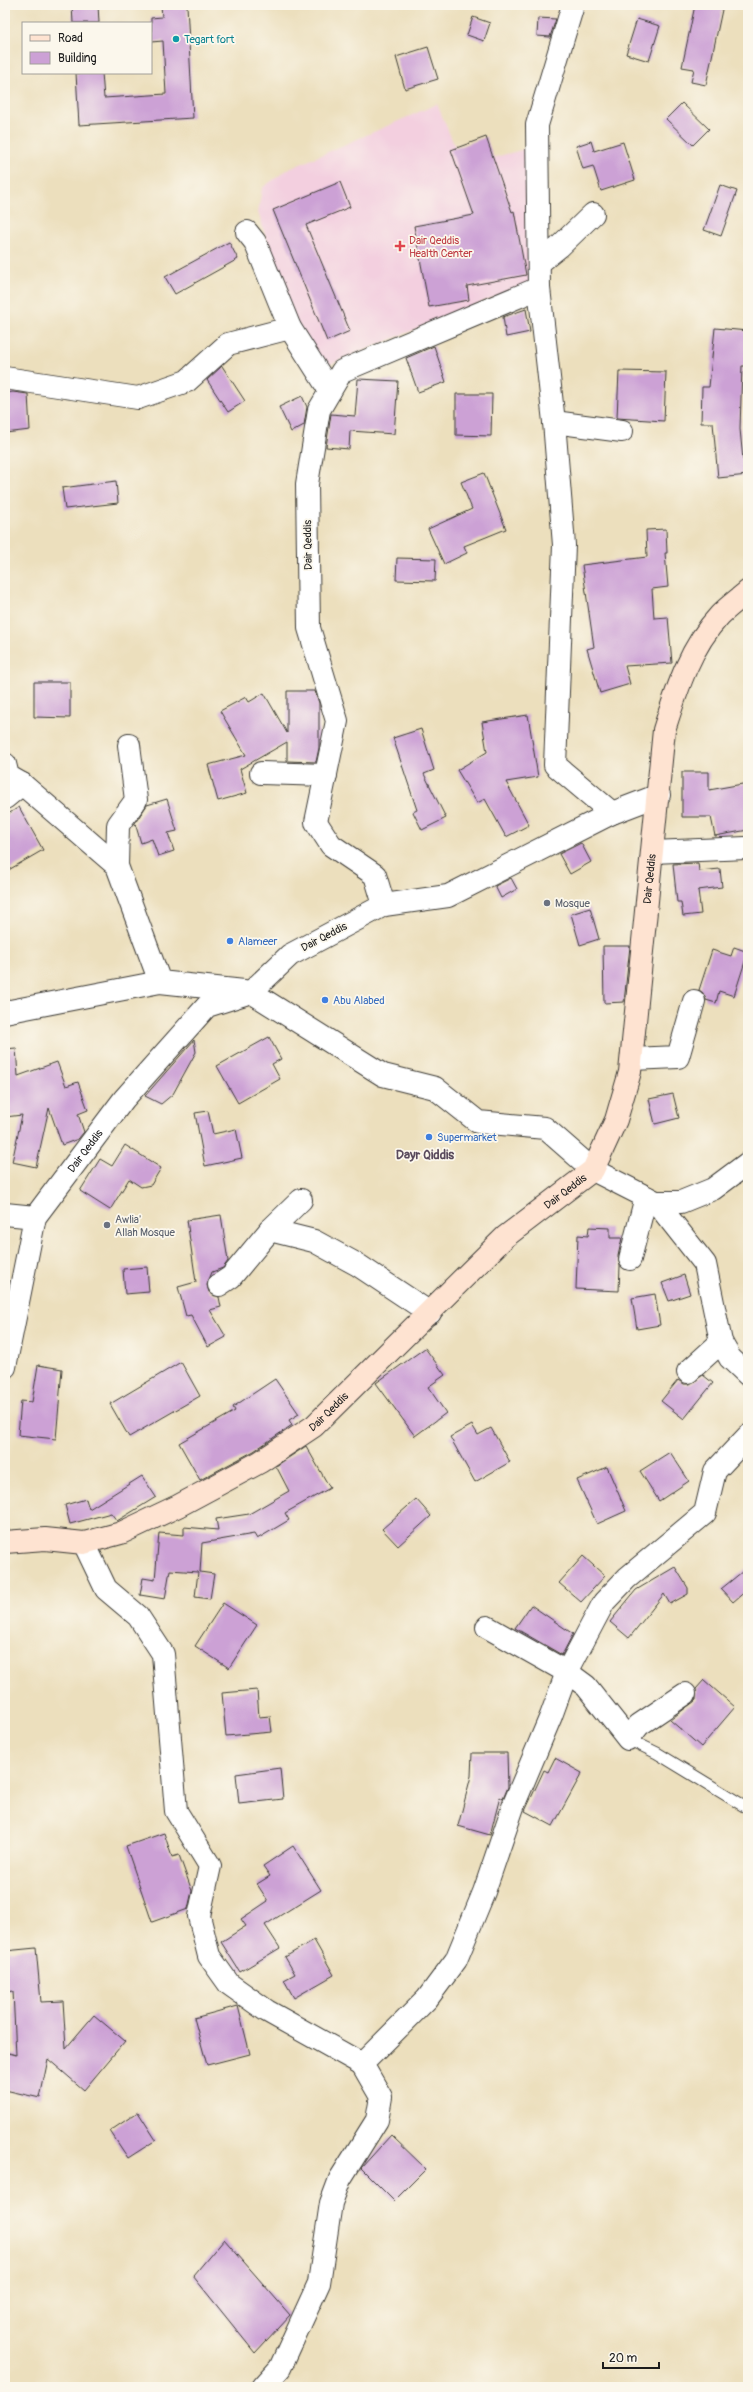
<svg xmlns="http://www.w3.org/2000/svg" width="753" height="2392" font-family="Pangolin,sans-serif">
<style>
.built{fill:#f3cfdf}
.building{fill:#cca1d5}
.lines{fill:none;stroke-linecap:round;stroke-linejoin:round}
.service-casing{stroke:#3b3934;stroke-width:13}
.minor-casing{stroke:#3b3934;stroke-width:24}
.secondary-casing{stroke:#3b3934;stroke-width:24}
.service{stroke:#fff;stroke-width:11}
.minor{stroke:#fff;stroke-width:22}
.secondary{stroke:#fee3d1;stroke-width:22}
.culture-dot{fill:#0f9aa8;stroke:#fbf7ec;stroke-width:1.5}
.health-dot{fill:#e0444e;stroke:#fbf7ec;stroke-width:1.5}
.worship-dot{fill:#6b7280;stroke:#fbf7ec;stroke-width:1.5}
.shop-dot{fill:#3f7fe0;stroke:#fbf7ec;stroke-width:1.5}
.labels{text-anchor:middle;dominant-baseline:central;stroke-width:3.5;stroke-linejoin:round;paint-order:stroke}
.culture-label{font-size:11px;fill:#0d838f;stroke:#fbf7ec;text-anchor:start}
.health-label{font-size:11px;fill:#be3a42;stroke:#fbf7ec;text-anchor:start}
.street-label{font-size:11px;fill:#1c1c1c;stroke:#fbf7ec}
.worship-label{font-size:11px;fill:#5b616d;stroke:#fbf7ec;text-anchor:start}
.shop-label{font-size:11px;fill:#366cbe;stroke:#fbf7ec;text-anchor:start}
.quarter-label{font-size:13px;font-weight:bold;fill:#5a4b5d;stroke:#fbf7ec}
</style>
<rect width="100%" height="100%" fill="#fbf7ec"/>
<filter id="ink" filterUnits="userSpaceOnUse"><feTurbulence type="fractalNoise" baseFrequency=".025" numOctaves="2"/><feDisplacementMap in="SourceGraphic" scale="8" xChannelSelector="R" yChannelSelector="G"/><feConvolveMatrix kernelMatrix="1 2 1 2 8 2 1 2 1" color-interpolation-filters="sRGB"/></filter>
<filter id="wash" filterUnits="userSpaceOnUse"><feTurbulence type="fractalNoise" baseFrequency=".012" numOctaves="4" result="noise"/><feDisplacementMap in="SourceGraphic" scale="16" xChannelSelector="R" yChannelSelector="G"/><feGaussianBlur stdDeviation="0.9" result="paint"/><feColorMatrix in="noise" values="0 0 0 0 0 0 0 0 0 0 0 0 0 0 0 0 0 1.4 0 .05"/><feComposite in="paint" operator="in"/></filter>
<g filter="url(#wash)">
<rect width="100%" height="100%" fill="#ecdfbd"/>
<polygon class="built" points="437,104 463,166 525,149 534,281 321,368 293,323 258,212 262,188 287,170"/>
<g id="blocks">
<g class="building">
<polygon points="72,5 98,5 99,23 73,23"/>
<polygon points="161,5 187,5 193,118 79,125 76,73 102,73 104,98 166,94 163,41 151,42 151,18 162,17"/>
<polygon points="695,5 723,5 706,85 691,82 694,69 682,67"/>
<polygon points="473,17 490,23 484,41 467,35"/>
<polygon points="538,18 556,19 550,37 537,36"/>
<polygon points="637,19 660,26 649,61 626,54"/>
<polygon points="428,47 438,79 405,89 396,57"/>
<polygon points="682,103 709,129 693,145 666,119"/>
<polygon points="486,137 512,212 514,211 526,275 467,286 469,300 429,307 414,226 474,215 451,150"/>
<polygon points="591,141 594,151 623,142 635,180 601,191 593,166 583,169 576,146"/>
<polygon points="340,182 350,207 306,225 350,331 327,341 273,210"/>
<polygon points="720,185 737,191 721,236 704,230"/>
<polygon points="229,242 238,259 175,294 165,277"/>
<polygon points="526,309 530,332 506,337 503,317"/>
<polygon points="715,328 748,331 748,366 742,366 740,429 743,460 748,460 748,475 718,478 713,423 701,423 702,387 709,387"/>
<polygon points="434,346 446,382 418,392 406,358"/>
<polygon points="222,366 245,401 228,412 207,380"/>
<polygon points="619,371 666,372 664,421 617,418"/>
<polygon points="358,379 398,381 394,434 350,431 349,449 326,447 331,414 355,416"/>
<polygon points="13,392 28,394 30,430 5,433 5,393"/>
<polygon points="456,394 492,394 491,436 456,435"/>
<polygon points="302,396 307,407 304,425 291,432 279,407"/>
<polygon points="484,473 506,529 464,546 467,553 444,564 428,529 472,509 461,482"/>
<polygon points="116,481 118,503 65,509 62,488"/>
<polygon points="666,529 667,553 665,553 668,587 652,589 654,618 668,617 672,663 625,666 630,684 600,693 587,649 594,647 582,565 647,557 646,530"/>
<polygon points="397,558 436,559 435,581 396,580"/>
<polygon points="34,682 70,682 70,718 34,717"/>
<polygon points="287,691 315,691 319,703 319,748 316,762 287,761 287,742 240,769 247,793 218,801 208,765 246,755 220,711 246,697 249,702 264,693 287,733"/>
<polygon points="528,715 538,777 506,782 529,825 506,837 485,799 477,803 457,770 487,752 482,722"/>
<polygon points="421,729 434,770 424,774 446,818 422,830 413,812 417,810 393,738"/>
<polygon points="682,772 709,772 709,790 748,783 748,830 715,836 711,817 682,817"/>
<polygon points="167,799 177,831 168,833 174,851 158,856 152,839 141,843 135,823 147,805"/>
<polygon points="19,807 43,850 5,872 5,816"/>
<polygon points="581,843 591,862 570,874 559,854"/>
<polygon points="698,863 699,871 720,869 722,887 698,890 701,914 683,916 681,902 677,902 673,864"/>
<polygon points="511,878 517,889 501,898 495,886"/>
<polygon points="590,908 599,939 580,945 571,914"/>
<polygon points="603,946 630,946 624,1002 604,1003"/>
<polygon points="734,947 748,952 734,996 719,991 716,1003 706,1000 703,993 699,990 712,950 731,956"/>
<polygon points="269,1037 281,1059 272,1064 280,1079 238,1103 217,1066"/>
<polygon points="194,1040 196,1052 173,1094 161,1104 145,1096"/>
<polygon points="16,1048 18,1076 57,1062 66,1086 78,1082 88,1110 78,1114 84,1132 78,1139 62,1145 49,1108 36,1167 12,1162 22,1115 5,1117 5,1049"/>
<polygon points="673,1094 679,1118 655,1124 649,1099"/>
<polygon points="208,1111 213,1134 236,1129 242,1158 205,1166 195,1113"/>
<polygon points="125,1145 161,1168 151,1185 141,1187 129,1179 110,1210 80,1191 100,1159 112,1166"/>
<polygon points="221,1215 228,1261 223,1268 212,1272 207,1285 209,1292 219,1297 221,1307 210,1310 226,1337 208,1347 191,1315 186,1316 178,1287 196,1282 187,1220"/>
<polygon points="589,1227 610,1228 610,1238 622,1238 618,1256 620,1266 619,1291 576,1289 578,1235 588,1236"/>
<polygon points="147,1267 149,1292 125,1294 123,1269"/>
<polygon points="684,1275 690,1294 669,1301 662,1283"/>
<polygon points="655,1294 660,1325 637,1329 632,1298"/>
<polygon points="425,1348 445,1375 428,1387 446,1413 415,1436 376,1383"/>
<polygon points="181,1362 200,1396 129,1437 110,1404"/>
<polygon points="38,1365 62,1369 56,1439 18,1435 21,1401 32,1402"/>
<polygon points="703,1375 713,1383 684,1419 661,1401 678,1380 684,1384 690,1384"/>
<polygon points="275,1379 299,1414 289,1420 292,1425 254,1451 200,1480 179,1443 235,1411 233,1407"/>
<polygon points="472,1425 478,1435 491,1428 510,1462 475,1482 450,1437"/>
<polygon points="306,1446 330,1488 285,1513 289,1520 257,1539 254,1534 202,1543 200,1572 214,1574 210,1599 195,1597 198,1572 170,1570 165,1599 140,1595 143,1578 155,1580 159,1533 184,1535 184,1527 218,1530 216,1519 249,1514 289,1491 276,1466"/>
<polygon points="670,1452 689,1481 659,1501 640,1471"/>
<polygon points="607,1467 626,1511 597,1524 577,1480"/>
<polygon points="142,1476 156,1497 117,1521 111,1513 70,1524 65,1505 86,1499 89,1509"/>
<polygon points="416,1499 431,1516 398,1546 382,1529"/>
<polygon points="583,1556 605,1576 581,1602 559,1583"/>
<polygon points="675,1567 688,1588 688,1594 670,1604 664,1594 629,1638 610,1622 636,1590"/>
<polygon points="748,1567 748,1589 733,1602 721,1589"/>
<polygon points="223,1603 257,1625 229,1668 195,1646"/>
<polygon points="531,1605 573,1634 562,1655 515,1628"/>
<polygon points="704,1680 735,1707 701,1747 670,1720 696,1700 696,1689"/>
<polygon points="257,1690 259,1717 270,1716 272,1732 226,1736 222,1693"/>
<polygon points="472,1753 507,1753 508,1787 503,1799 500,1797 490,1835 458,1826 471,1776"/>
<polygon points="555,1758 582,1773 553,1826 525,1811 544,1770 548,1772"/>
<polygon points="280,1768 283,1799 239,1804 236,1774"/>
<polygon points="164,1833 172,1857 179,1855 192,1891 188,1909 152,1922 126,1846"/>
<polygon points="293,1846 321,1890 265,1925 280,1948 240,1972 221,1942 246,1926 241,1919 268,1901 257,1884 270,1876 263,1866"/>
<polygon points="314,1940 334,1975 294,1998 284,1980 295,1974 285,1957"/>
<polygon points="36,1948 41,2002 63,2001 66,2048 94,2015 125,2041 84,2090 48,2059 40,2098 5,2090 5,2070 9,2053 16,2055 13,1991 5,1992 5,1951"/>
<polygon points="238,2006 250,2054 207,2065 194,2018"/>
<polygon points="138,2112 156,2140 128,2158 110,2131"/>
<polygon points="391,2135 426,2169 394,2201 361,2168"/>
<polygon points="224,2239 290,2315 255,2353 193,2276"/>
</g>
</g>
</g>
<g filter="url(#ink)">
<use href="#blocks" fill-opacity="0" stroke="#3b3934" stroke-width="1"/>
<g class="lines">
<defs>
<polyline id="service" points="628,1739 657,1753 744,1806 748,1804"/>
<g id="minor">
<polyline points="573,5 537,125 539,288 554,422 564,545 555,765 612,813"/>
<polyline points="247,232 255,242 290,328 330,391"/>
<polyline points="539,263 559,247 593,214"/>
<polyline points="5,378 138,398 187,381 228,344 290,328"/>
<polyline points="554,422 622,431"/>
<polyline points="5,764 8,776 22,784 117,866 160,982 244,991"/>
<polyline points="261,773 326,775"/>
<polyline points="659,795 612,813 448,896 384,905 290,955 251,992 383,1075 435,1088 478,1122 545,1128 593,1170 656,1202 705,1264 721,1342 730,1358 748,1375"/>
<polyline points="5,798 22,784"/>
<polyline points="653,852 746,848"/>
<polyline points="117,866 118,825 136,800 129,745"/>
<polyline points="384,905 375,875 331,845 316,822 337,721 309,628 307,484 319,410 342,371 539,288"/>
<polyline points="5,1012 160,982"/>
<polyline points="632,1059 678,1057 694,1001"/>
<polyline points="656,1202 681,1202 713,1189 748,1163"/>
<polyline points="5,1214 35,1217"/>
<polyline points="270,1230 314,1241 358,1265 430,1313"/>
<polyline points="630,1259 646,1197"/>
<polyline points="219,1285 231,1277 270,1230 301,1200"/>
<path id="s1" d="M5 1367 35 1217 124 1099 207 1006 251 992"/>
<polyline points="688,1372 721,1342"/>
<polyline points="84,1543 106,1589 138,1616 163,1654 176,1811 210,1866 199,1916 209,1956 229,1984 267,2011 362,2064"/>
<polyline points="487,1627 567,1672 586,1686 628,1739 639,1725 685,1694"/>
<polyline points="263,2387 280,2368 319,2283 331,2203 340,2179 377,2120 381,2097 362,2064 427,1999 456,1960 484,1892 514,1804 551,1716 567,1672 604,1602 627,1578 705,1513 715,1471 748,1436"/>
</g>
<g id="secondary">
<path id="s2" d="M5 1542 45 1539 84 1543 121 1533 178 1506 260 1462 314 1426 505 1237 593 1170 616 1120 630 1072 664 730C677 689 690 647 720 615 729 606 739 599 748 591"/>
</g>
</defs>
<use href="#service" class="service-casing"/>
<use href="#minor" class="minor-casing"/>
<use href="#secondary" class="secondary-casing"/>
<use href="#service" class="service"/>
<use href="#minor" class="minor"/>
<use href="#secondary" class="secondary"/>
</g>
</g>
<circle class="culture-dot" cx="176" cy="39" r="4"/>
<path class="health-dot" d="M398 240h4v4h4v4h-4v4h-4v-4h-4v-4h4z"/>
<g class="worship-dot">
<circle cx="547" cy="903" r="4"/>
<circle cx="107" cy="1225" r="4"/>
</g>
<g class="shop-dot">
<circle cx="230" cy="941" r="4"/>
<circle cx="325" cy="1000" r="4"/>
<circle cx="429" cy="1137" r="4"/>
</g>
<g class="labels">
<g class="culture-label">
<text x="184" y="39">Tegart fort</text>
</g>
<g class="health-label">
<text x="409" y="240">Dair Qeddis<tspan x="409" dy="13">Health Center</tspan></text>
</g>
<g class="street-label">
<text transform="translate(308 545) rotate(-91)">Dair Qeddis</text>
<text stroke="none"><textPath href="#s2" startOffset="1017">Dair Qeddis</textPath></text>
<text transform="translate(324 937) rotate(-28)">Dair Qeddis</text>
<text stroke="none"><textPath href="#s1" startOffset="236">Dair Qeddis</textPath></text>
<text stroke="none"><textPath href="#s2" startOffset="683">Dair Qeddis</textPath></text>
<text stroke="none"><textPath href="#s2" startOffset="359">Dair Qeddis</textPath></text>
</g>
<g class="worship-label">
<text x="555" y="903">Mosque</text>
<text x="115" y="1219">Awlia'<tspan x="115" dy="13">Allah Mosque</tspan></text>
</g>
<g class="shop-label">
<text x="238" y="941">Alameer</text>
<text x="333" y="1000">Abu Alabed</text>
<text x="437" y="1137">Supermarket</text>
</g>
<g class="quarter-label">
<text x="425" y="1155">Dayr Qiddis</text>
</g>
</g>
<rect width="753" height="2392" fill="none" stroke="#fbf7ec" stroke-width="20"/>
<rect x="22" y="22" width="130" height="52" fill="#fbf7ec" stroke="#a29f99"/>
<rect x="30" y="35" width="20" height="6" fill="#fee3d1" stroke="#a29f99"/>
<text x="58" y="42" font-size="12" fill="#1c1c1c">Road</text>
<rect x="30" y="52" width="20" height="12" fill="#cca1d5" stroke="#a29f99"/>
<text x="58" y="62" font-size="12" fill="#1c1c1c">Building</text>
<path d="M603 2362v6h56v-6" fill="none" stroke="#1c1c1c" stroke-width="2"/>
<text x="609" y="2362" font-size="12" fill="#1c1c1c" stroke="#fbf7ec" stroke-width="3" paint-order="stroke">20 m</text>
</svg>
